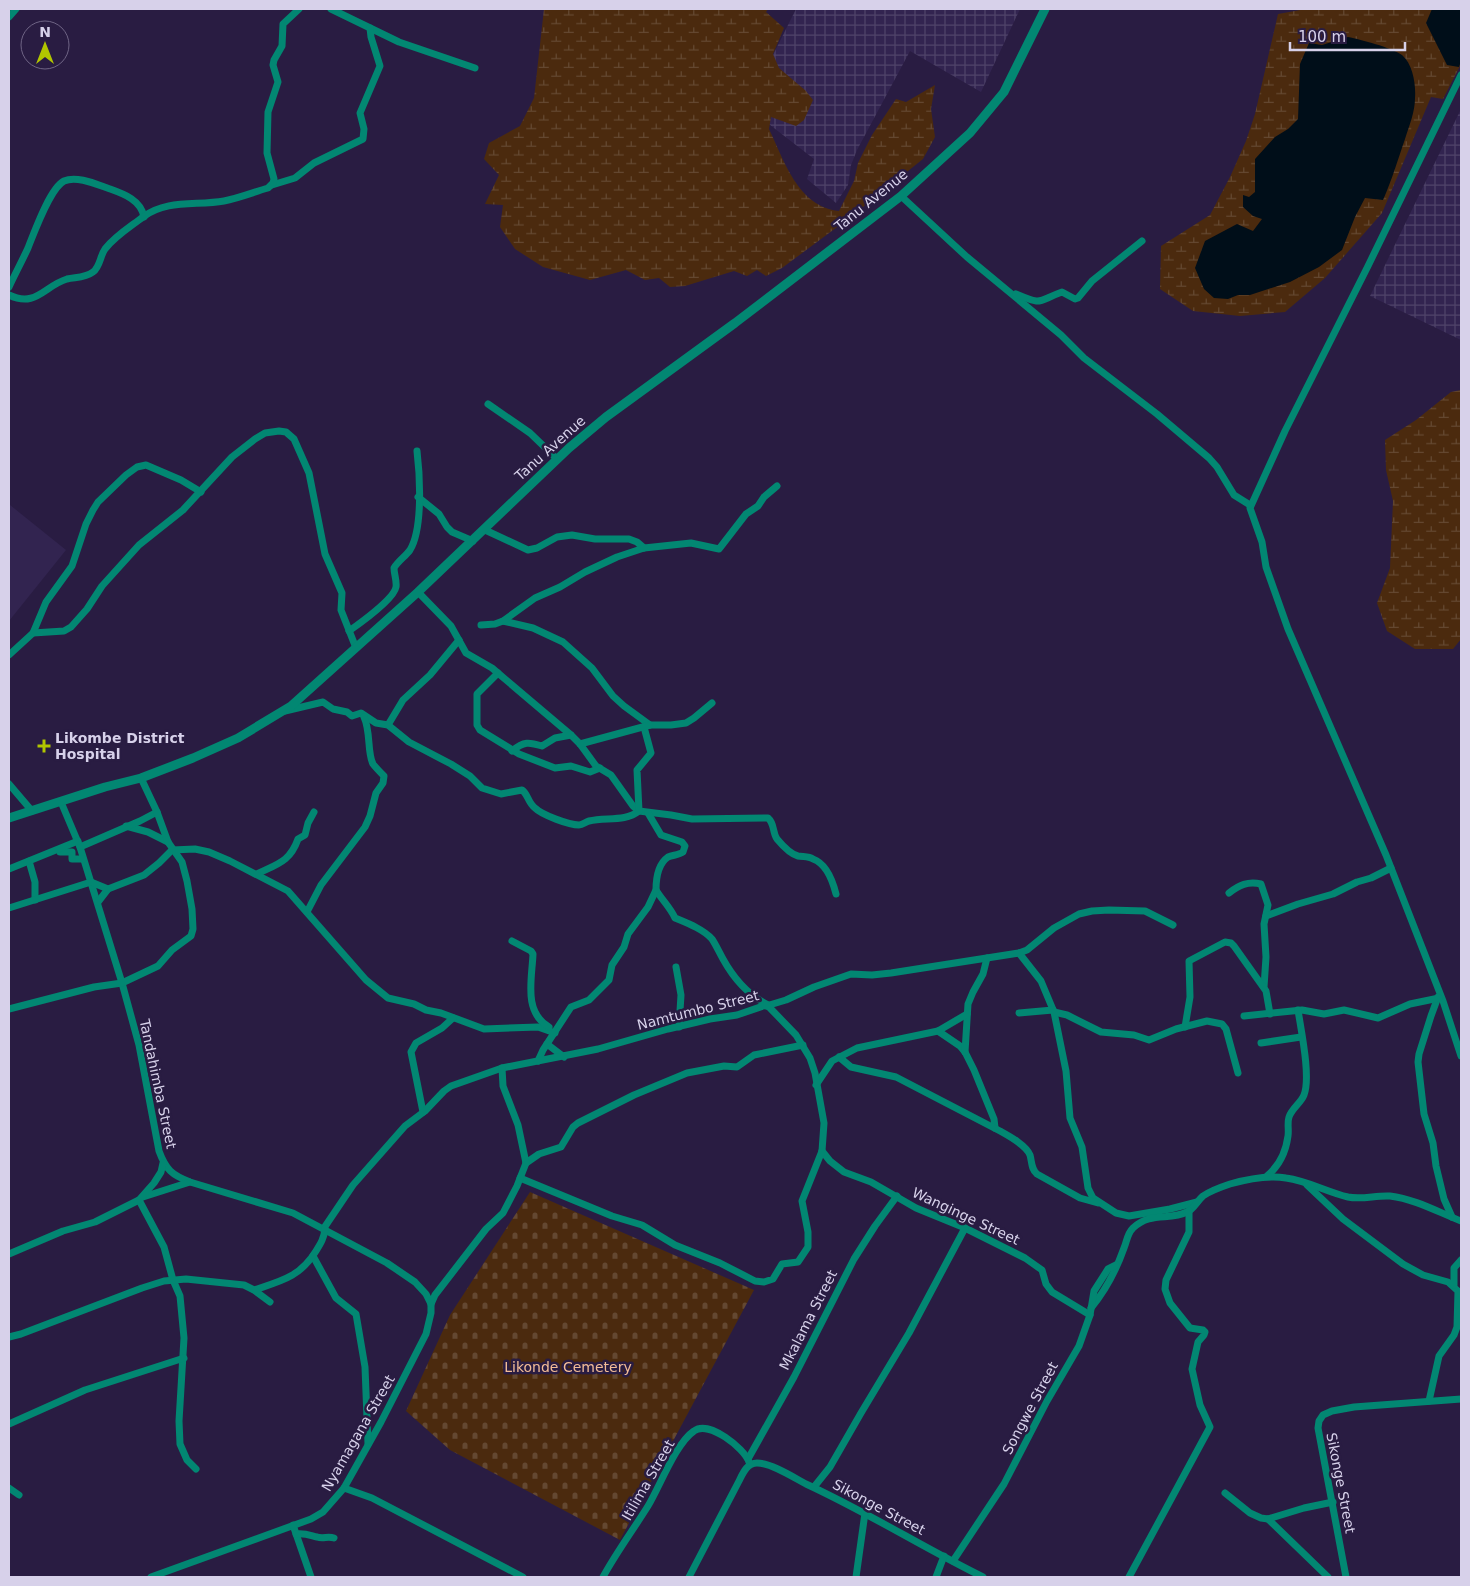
<svg xmlns="http://www.w3.org/2000/svg" width="1470" height="1586" font-family="'DejaVu Sans',sans-serif">
<style>
.built{fill:#322450}
.industrial{fill:url(#industrial-grid)}
.wetland{fill:url(#wetland-marsh)}
.cemetery{fill:url(#cemetery-stones)}
.water{fill:#000e19}
.lines{fill:none;stroke-linecap:round;stroke-linejoin:round}
.minor{stroke:#028772;stroke-width:7}
.tertiary{stroke:#028772;stroke-width:9}
.poi-dot{fill:#b1c500;stroke:#291c42;stroke-width:2}
.labels{text-anchor:middle;dominant-baseline:central;stroke-width:5;stroke-linejoin:round;paint-order:stroke}
.street-label{font-size:14px;fill:#d7d1ea;stroke:#291c42}
.poi-label{font-size:14px;font-weight:bold;fill:#d7d1ea;stroke:#291c42;text-anchor:start}
.park-label{font-size:14px;fill:#f3bd97;stroke:#291c42}
</style>
<defs>
<pattern id="industrial-grid" width="8" height="8" patternUnits="userSpaceOnUse" patternTransform="scale(1.25)"><rect width="8" height="8" fill="#322450"/><path d="M0 4h8M4 0v8" fill="none" stroke="#4f4369"/></pattern>
<pattern id="wetland-marsh" width="20" height="14" patternUnits="userSpaceOnUse" patternTransform="scale(1.25)"><rect width="20" height="14" fill="#4b2a0e"/><path d="M1 5h8M5 5V1M11 12h8M15 12V8" fill="none" stroke="#644831"/></pattern>
<pattern id="cemetery-stones" width="16" height="16" patternUnits="userSpaceOnUse" patternTransform="scale(1.25)"><rect width="16" height="16" fill="#4b2a0e"/><path d="M2 7V4a2 2 0 0 1 4 0v3zM10 15v-3a2 2 0 0 1 4 0v3z" fill="#644831"/></pattern>
</defs>
<rect width="100%" height="100%" fill="#291c42"/>
<polygon class="built" points="10,505 66,550 9,621 9,507"/>
<g class="industrial">
<polygon points="796,9 1020,9 981,92 910,51 857,150 851,165 848,185 836,203 807,179 814,159 747,107"/>
<polygon points="1461,109 1461,340 1370,296"/>
</g>
<g class="wetland">
<path d="M544 9H768L766 12 784 28 773 54 779 68 806 91 813 100 804 120 796 126 771 117 769 129C784 160 798 207 839 211L854 181 858 163 872 135 896 99 906 102 935 85 931 109 935 137 923 159 848 219 782 268 766 276 757 270 747 276 734 271 685 286 670 287 659 278 645 280 626 270 590 280 543 267 515 249 500 227 503 205 485 204 499 175 484 159 489 143 520 126 534 98Z"/>
<polygon points="1306,9 1461,9 1461,64 1443,99 1431,97 1382,213 1325,278 1285,312 1240,316 1193,311 1160,289 1161,246 1210,215 1230,177 1246,141 1255,114 1278,14"/>
<polygon points="1461,390 1461,639 1453,649 1415,649 1387,631 1377,603 1390,568 1393,501 1386,470 1385,440 1416,420 1451,392"/>
</g>
<polygon class="cemetery" points="530,1192 754,1290 620,1540 450,1450 406,1411 450,1315"/>
<g class="water">
<polygon points="1432,9 1461,9 1461,61 1459,67 1447,65 1426,23"/>
<path d="M1348 37C1362 40 1390 47 1402 55 1413 64 1416 85 1415 98 1415 112 1409 126 1405 139 1398 159 1392 180 1383 200L1365 198 1355 217 1342 250 1319 267 1290 282 1250 295H1238L1228 299 1214 298 1204 289 1195 268 1205 241 1237 224 1253 231 1262 219 1253 216 1243 207V195L1249 197 1255 192V159L1275 137 1288 129 1298 119 1300 64 1309 43 1322 45Z"/>
</g>
<g class="lines">
<g class="minor">
<polyline points="331,9 399,42 475,68"/>
<polyline points="9,17 16,9"/>
<polyline points="1461,75 1368,266 1285,431 1250,508 1262,542 1266,567 1288,629 1386,855 1443,1001 1461,1056"/>
<polyline points="272,185 295,178 314,163 363,139 364,129 360,113 380,66 371,37 370,28"/>
<polyline points="901,196 967,257 1061,335 1084,358 1157,414 1209,458 1217,467 1234,495 1250,505"/>
<path d="M9 287C15 274 22 261 28 248 34 233 50 188 64 181 77 175 98 185 110 189 124 194 141 200 144 217"/>
<path d="M1016 294C1044 306 1037 301 1062 292L1075 299 1078 298 1092 281 1142 241"/>
<path d="M9 295C36 308 44 286 67 279 76 277 85 278 93 272 100 267 100 256 105 249 115 236 130 227 143 217 167 199 196 206 224 201 239 198 254 192 268 188L273 183 274 179 267 153 268 112 278 82 273 65 274 60 282 46 283 24 299 9"/>
<polyline points="488,404 530,433 557,459"/>
<polyline points="418,497 439,514 447,527 452,532 473,541"/>
<polyline points="485,530 528,550 537,548 557,537 572,535 595,539 629,539 637,542 644,548"/>
<path d="M418 592 451 626 466 653 492 668 571 735 580 744 596 766 611 775 633 806 639 811 671 815 692 819 768 818C775 824 772 832 777 839 782 845 790 854 798 856 803 857 809 856 813 859 827 864 833 882 836 894"/>
<polyline points="503,621 533,628 563,642 592,668 613,696 624,706 650,725"/>
<polyline points="481,625 495,624 503,621 535,598 560,587 585,572 617,557 644,548 691,543 719,549 746,514 758,506 764,497 777,486"/>
<path d="M349 631C359 624 394 599 396 587 397 581 394 574 394 568 398 561 406 556 410 550 423 529 420 476 417 451"/>
<polyline points="33,633 46,602 72,566 86,524 93,510 98,502 126,475 137,467 146,465 181,480 201,492"/>
<polyline points="9,655 33,633 64,631 71,627 87,609 102,586 139,545 183,510 232,457 255,439 265,433 279,431 286,432 294,439 309,473 325,554 342,593 341,610 356,648"/>
<polyline points="498,673 477,694 477,725 480,730 519,754 555,768 571,766 590,772 600,768"/>
<path d="M285 711 323 702 333 709 347 712 352 716 361 713 376 723 388 725 409 742 451 764 470 776 482 788 501 794 522 790C528 794 528 803 535 808 542 815 569 825 579 825 583 825 585 822 589 821 606 817 625 822 639 811L637 770 651 753 644 727"/>
<polyline points="388,725 403,700 430,675 459,640"/>
<polyline points="580,744 650,725 671,725 686,723 694,718 712,703"/>
<path d="M512 751C524 741 529 742 542 746L555 738 571 735"/>
<polyline points="9,784 32,811"/>
<path d="M61 802 80 847 122 983 139 1045 159 1151C166 1170 172 1175 190 1182L293 1213 387 1263 415 1282 426 1294 431 1304V1313L426 1334 381 1422 344 1488 323 1512 311 1519 151 1577"/>
<path d="M648 813 661 835 682 842 685 846 683 852C679 855 673 855 668 857 658 864 656 879 656 890 662 900 670 907 675 918 687 923 703 929 712 939 716 945 719 952 723 959 734 979 748 995 768 1005"/>
<polyline points="126,826 148,832 168,842"/>
<polyline points="80,847 140,821 157,812"/>
<polyline points="60,852 72,852 72,859 83,859"/>
<polyline points="29,861 35,882 35,900"/>
<polyline points="9,869 78,841"/>
<path d="M257 874C277 864 290 862 298 839L305 835 308 823 314 812"/>
<path d="M1229 893C1239 885 1248 881 1261 884L1268 905 1264 924 1266 957 1264 987"/>
<polyline points="98,902 108,889 144,875 159,863 172,850 195,849 209,852 230,861 288,891 366,980 388,998 414,1004 426,1010 441,1013 484,1029 538,1027 555,1033"/>
<polyline points="9,908 91,882 108,889"/>
<path d="M307 912 321 885 365 827 370 816 376 793 383 783 384 776C380 772 376 768 373 764 367 753 371 732 364 717"/>
<polyline points="1266,916 1298,904 1333,894 1357,882 1371,878 1391,868"/>
<path d="M512 941 531 951 533 954C532 979 523 1012 549 1027"/>
<polyline points="1019,953 1041,981 1054,1012 1066,1071 1070,1118 1082,1147 1088,1188 1093,1198 1116,1213 1129,1216 1170,1209 1197,1202"/>
<polyline points="676,967 681,995 679,1027"/>
<polyline points="1438,997 1431,1016 1419,1054 1418,1062 1424,1114 1433,1143 1436,1166 1444,1199 1452,1217"/>
<polyline points="766,1006 786,1000 814,987 851,974 872,975 891,973 1019,953 1027,950 1054,928 1079,914 1092,911 1109,910 1145,911 1173,925"/>
<polyline points="9,1009 94,987 122,983 158,966 172,950 191,936 193,929 192,909 187,881 182,862 168,842 157,812 141,778"/>
<polyline points="1054,1012 1067,1015 1101,1032 1134,1035 1149,1040 1176,1029 1207,1021 1222,1024 1226,1029 1238,1073"/>
<polyline points="1019,1013 1053,1010"/>
<polyline points="1244,1016 1302,1010 1324,1014 1344,1010 1378,1018 1410,1004 1439,998"/>
<polyline points="1185,1027 1190,997 1189,961 1225,942 1231,943 1234,946 1266,991 1270,1014"/>
<polyline points="938,1031 960,1046 965,1052 974,1070 994,1119 995,1128"/>
<polyline points="1261,1043 1301,1037"/>
<polyline points="547,1044 564,1057"/>
<polyline points="965,1052 968,1004 973,992 983,974 987,958"/>
<path d="M839 1057 851 1067 896 1077 1000 1131C1009 1136 1026 1145 1030 1155 1032 1162 1031 1169 1037 1174L1080 1198 1098 1203"/>
<polyline points="538,1061 543,1050 571,1007 589,1000 609,980 612,965 624,947 628,934 648,907 656,890"/>
<polyline points="816,1085 832,1061 857,1048 938,1031 967,1014"/>
<polyline points="423,1112 411,1052 416,1043 442,1028 453,1018"/>
<polyline points="822,1151 830,1161 844,1172 871,1182 916,1208 965,1228 1025,1258 1042,1270 1046,1284 1052,1292 1090,1315"/>
<polyline points="526,1163 539,1154 561,1147 573,1127 578,1123 634,1095 687,1073 724,1066 737,1067 754,1055 803,1045"/>
<path d="M1267 1176C1279 1166 1286 1151 1288 1136 1289 1130 1287 1123 1289 1117 1292 1108 1301 1103 1304 1095 1311 1077 1301 1030 1298 1010"/>
<polyline points="1307,1185 1343,1219 1403,1264 1423,1275 1448,1282 1458,1291 1457,1327 1454,1335 1439,1356 1429,1401"/>
<polyline points="143,1197 190,1182"/>
<polyline points="139,1200 164,1247 173,1280 180,1296 184,1338 179,1421 180,1444 187,1460 196,1469"/>
<polyline points="324,1228 353,1185 405,1126 425,1111 444,1091 451,1086 502,1068 598,1049 668,1029 710,1019 737,1015 766,1005 770,1008 796,1035 810,1058 815,1073 824,1123 822,1151 802,1201 808,1232 808,1247 798,1262 782,1264 773,1279 764,1282 755,1281 720,1263 675,1245 642,1225 612,1216 520,1178"/>
<polyline points="9,1254 63,1231 95,1222 139,1200 154,1183 161,1172 163,1163"/>
<polyline points="313,1256 336,1298 356,1314 365,1367 368,1444"/>
<polyline points="1454,1285 1454,1268 1461,1260"/>
<path d="M254 1290C281 1281 300 1277 316 1251 321 1243 324 1238 325 1229"/>
<polyline points="431,1304 435,1295 486,1229 503,1213 517,1186 526,1163 518,1125 503,1086 502,1068"/>
<path d="M1091 1308C1105 1291 1117 1268 1124 1248 1127 1241 1127 1234 1133 1228 1151 1211 1169 1221 1187 1212 1194 1209 1197 1201 1203 1196 1210 1191 1221 1187 1230 1184 1248 1179 1268 1175 1286 1178 1308 1181 1327 1192 1348 1197 1362 1200 1376 1195 1390 1196 1415 1199 1438 1212 1461 1221"/>
<polyline points="9,1337 21,1334 142,1288 164,1281 186,1279 244,1285 254,1290 270,1302"/>
<polyline points="9,1424 85,1390 184,1358"/>
<polyline points="748,1459 794,1377 854,1259 875,1226 897,1196"/>
<polyline points="814,1487 830,1467 861,1413 909,1333 965,1228"/>
<polyline points="9,1488 19,1495"/>
<polyline points="344,1488 372,1498 523,1577"/>
<polyline points="1225,1493 1250,1513 1261,1518 1268,1519 1304,1508 1333,1502"/>
<polyline points="1268,1519 1328,1577"/>
<polyline points="293,1525 311,1577"/>
<path d="M296 1534C305 1533 309 1535 317 1537 323 1539 328 1536 334 1538"/>
<polyline points="953,1561 1004,1484 1047,1401 1079,1346 1090,1315 1094,1291 1108,1269 1116,1265"/>
<path d="M603 1577C616 1553 633 1530 648 1506 660 1486 676 1443 694 1431 709 1420 744 1448 749 1462"/>
<path d="M689 1577 739 1481C743 1473 747 1463 757 1463 771 1463 793 1477 806 1484 867 1512 924 1548 983 1577"/>
<polyline points="856,1577 865,1513"/>
<polyline points="936,1577 944,1556"/>
<polyline points="1129,1577 1210,1427 1200,1405 1192,1369 1198,1342 1204,1335 1205,1332 1203,1330 1190,1328 1170,1303 1165,1289 1166,1280 1189,1232 1189,1211"/>
<polyline points="1346,1577 1318,1428 1319,1421 1323,1415 1332,1411 1354,1407 1461,1399"/>
</g>
<polyline class="tertiary" points="9,818 105,787 141,778 193,758 238,738 291,706 418,592 569,448 606,417 735,323 901,196 970,133 1004,92 1045,9"/>
</g>
<path class="poi-dot" d="M41.5 738.5h5v5h5v5h-5v5h-5v-5h-5v-5h5z"/>
<g class="labels">
<g class="street-label">
<text transform="translate(871 200) rotate(-39)">Tanu Avenue</text>
<text transform="translate(550 448) rotate(-42)">Tanu Avenue</text>
<text transform="translate(698 1010) rotate(-14)">Namtumbo Street</text>
<text transform="translate(158 1084) rotate(78)">Tandahimba Street</text>
<text transform="translate(966 1216) rotate(25)">Wanginge Street</text>
<text transform="translate(808 1320) rotate(-63)">Mkalama Street</text>
<text transform="translate(1030 1408) rotate(-62)">Songwe Street</text>
<text transform="translate(358 1433) rotate(-60)">Nyamagana Street</text>
<text transform="translate(648 1480) rotate(-60)">Itilima Street</text>
<text transform="translate(1341 1483) rotate(79)">Sikonge Street</text>
<text transform="translate(879 1507) rotate(28)">Sikonge Street</text>
</g>
<g class="poi-label">
<text x="55" y="738">Likombe District<tspan x="55" dy="16">Hospital</tspan></text>
</g>
<g class="park-label">
<text x="568" y="1367">Likonde Cemetery</text>
</g>
</g>
<rect width="1470" height="1586" fill="none" stroke="#d7d1ea" stroke-width="20"/>
<g transform="translate(45 45)"><circle r="24" fill="#291c42" stroke="#6f6485"/>
<path d="M0-4L9 19L0 12L-9 19Z" fill="#b1c500"/>
<text y="-8" font-size="14" font-weight="bold" text-anchor="middle" fill="#d7d1ea">N</text>
</g>
<path d="M1290 42v8h115v-8" fill="none" stroke="#d7d1ea" stroke-width="2.5"/>
<text x="1298" y="42" font-size="15" fill="#d7d1ea" stroke="#291c42" stroke-width="4" paint-order="stroke">100 m</text>
</svg>
